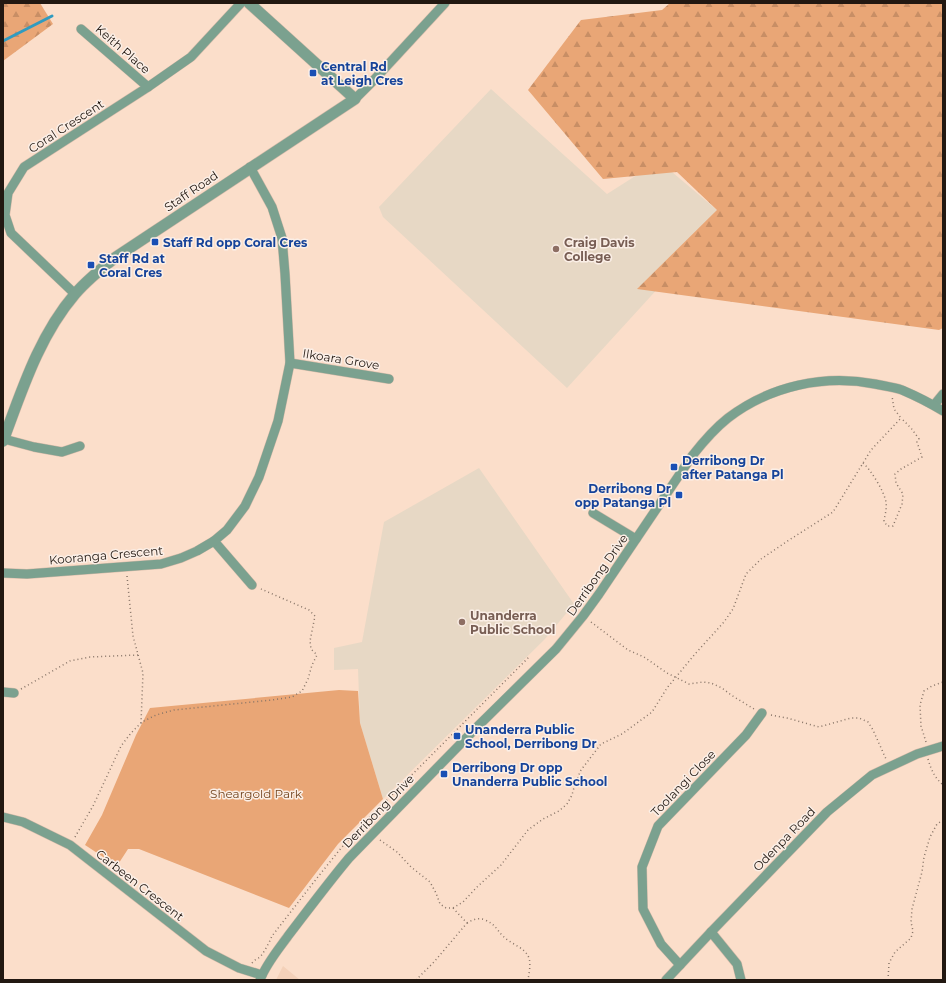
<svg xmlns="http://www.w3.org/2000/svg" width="946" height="983" font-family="Montserrat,sans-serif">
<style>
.built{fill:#f4d1b9}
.education{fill:#e7d8c5}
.forest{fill:url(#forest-firs)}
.park{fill:#e9a676}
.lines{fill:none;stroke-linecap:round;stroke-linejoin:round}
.stream{stroke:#309bc0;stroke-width:3}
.minor-casing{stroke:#d4baa9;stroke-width:10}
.tertiary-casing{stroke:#d4baa9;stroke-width:12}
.path{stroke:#887568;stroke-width:1.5;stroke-dasharray:1 3;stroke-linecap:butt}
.minor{stroke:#7ba18f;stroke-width:9}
.tertiary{stroke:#7ba18f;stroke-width:11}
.transit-dot{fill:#1a4fb4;stroke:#fbefe7;stroke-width:1.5}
.education-dot{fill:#8d6e63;stroke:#fbefe7;stroke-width:1.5}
.labels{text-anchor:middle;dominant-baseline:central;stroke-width:3;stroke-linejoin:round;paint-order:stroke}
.street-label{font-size:12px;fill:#221811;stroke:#fbefe7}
.transit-label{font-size:12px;font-weight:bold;fill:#164399;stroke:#fbefe7;text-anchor:start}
.education-label{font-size:12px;font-weight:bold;fill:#785e54;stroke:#fbefe7;text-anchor:start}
.park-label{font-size:12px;fill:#74451f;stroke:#fbefe7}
</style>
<defs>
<pattern id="forest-firs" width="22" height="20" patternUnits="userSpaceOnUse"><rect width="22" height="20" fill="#e9a676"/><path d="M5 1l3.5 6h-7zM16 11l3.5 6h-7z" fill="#c88e65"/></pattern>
</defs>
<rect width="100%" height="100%" fill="#fbdeca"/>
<polygon class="built" points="283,966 300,980 276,980"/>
<g class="education">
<polygon points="491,89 607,194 659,161 724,216 567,388 383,217 379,207"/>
<polygon points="479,468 574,604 545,639 383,799 360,723 358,669 334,670 334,648 362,642 384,522"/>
</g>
<g class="forest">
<polygon points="3,3 40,3 53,24 3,61"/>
<polygon points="670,3 943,3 943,328 939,330 637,289 717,210 677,172 603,179 528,90 581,20 662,10"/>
</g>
<polygon class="park" points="339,690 358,691 360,723 383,799 338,844 289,908 139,849 128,849 117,866 85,845 102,815 136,735 150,708"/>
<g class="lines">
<polyline class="stream" points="3,41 52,16"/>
<defs>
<g id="minor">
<polyline points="81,29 148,87"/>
<polyline points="355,99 372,82 445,3"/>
<polyline points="75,294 11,233 5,215 8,193 24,167 148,87 191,57 241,3"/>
<polyline points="290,363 389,379"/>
<polyline points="934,405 943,394"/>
<polyline points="4,439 34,447 62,452 80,446"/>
<polyline points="593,513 636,539"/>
<polyline points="214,541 252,585"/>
<polyline points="3,573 27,574 161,564 181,558 197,551 214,541 227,530 245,506 259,477 278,421 290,363 285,274 282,238 272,207 250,167"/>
<polyline points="3,692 14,693"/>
<polyline points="3,817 23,822 70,845 206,951 239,968 262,975"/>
<polyline points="711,932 737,964 741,980"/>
<polyline points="680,965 661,944 643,909 642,867 658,826 746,735 762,713"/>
<path d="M260 980C266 964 278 950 288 936 308 910 328 883 349 858L478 726 556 649 583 616 599 594 692 456C703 442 714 429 728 418 770 386 824 374 875 384 884 386 893 387 902 390 916 396 930 403 943 411"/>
<polyline points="666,980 711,932 827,812 872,775 917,754 943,746"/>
</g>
<path id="tertiary" d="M3 441C22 390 39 336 75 294 87 280 102 268 116 257L355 99 249 3"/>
</defs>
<use href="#minor" class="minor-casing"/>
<use href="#tertiary" class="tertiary-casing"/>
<g class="path">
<path d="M863 463C871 470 884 491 886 502 887 508 885 515 884 521L887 526H893L902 504 903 494 896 483 895 474 901 469 922 457 917 442 919 439 911 428 901 418"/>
<polyline points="127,576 133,636 143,673 141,723"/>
<polyline points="591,622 628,650 644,657 667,673 689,684 703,682 711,683 722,688 731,695 754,709"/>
<polyline points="21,689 70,661 90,657 138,655"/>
<polyline points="771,715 787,718 819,727 851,718 859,718 868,722 873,730 886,759"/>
<polyline points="926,742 921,726 920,705 924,691 932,686 943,682"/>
<path d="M928 759C931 770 935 778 943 785"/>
<polyline points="75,837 93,806 121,746 131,733 142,722 156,715 174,710 272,700 292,697 302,691 308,679 312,665 317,655 311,649 310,641 315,616 309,610 261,589"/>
<polyline points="380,840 397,852 411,867 430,882 436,893 440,904 446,908 453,908 463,902 477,887 501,865 528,830 543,819 559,811 567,804 572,795 575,784 581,770 601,744 622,734 652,712 667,688 676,677 695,654 724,622 733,609 746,574 761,559 786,542 833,512 871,450 901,418 894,409 892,396"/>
<path d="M467 923C472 920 478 917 485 920 495 924 496 929 503 936 510 944 525 947 529 958 531 965 529 973 528 980"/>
<path d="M252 963C254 960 257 959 260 957 265 951 269 943 272 936L317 878 342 847 370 817 529 657"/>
<polyline points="416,980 434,962 467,923 453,908"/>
<polyline points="888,980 889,963 895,952 911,938 913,931 911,922 912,909 922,872 924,857 930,837 937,824 943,820"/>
</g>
<use href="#minor" class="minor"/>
<use href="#tertiary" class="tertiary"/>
</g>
<g class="transit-dot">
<rect x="309" y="69" width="8" height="8" rx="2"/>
<rect x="151" y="238" width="8" height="8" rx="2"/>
<rect x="87" y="261" width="8" height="8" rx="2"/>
<rect x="670" y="463" width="8" height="8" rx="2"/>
<rect x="675" y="491" width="8" height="8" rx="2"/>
<rect x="453" y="732" width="8" height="8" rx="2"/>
<rect x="440" y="770" width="8" height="8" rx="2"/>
</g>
<g class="education-dot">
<circle cx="556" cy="249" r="4"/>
<circle cx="462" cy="622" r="4"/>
</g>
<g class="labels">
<g class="street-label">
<text transform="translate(123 49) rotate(41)">Keith Place</text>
<text transform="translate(66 126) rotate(-33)">Coral Crescent</text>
<text transform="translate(191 191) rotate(-34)">Staff Road</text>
<text transform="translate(341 359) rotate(9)">Ilkoara Grove</text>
<text transform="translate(106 555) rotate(-5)">Kooranga Crescent</text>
<text transform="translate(597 575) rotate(-55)">Derribong Drive</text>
<text transform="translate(683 783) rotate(-46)">Toolangi Close</text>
<text transform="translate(378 811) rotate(-46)">Derribong Drive</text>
<text transform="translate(784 839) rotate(-46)">Odenpa Road</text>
<text transform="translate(140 885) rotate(38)">Carbeen Crescent</text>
</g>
<g class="transit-label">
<text x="321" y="66">Central Rd<tspan x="321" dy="14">at Leigh Cres</tspan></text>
<text x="163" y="242">Staff Rd opp Coral Cres</text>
<text x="99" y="258">Staff Rd at<tspan x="99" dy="14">Coral Cres</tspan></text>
<text x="682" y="460">Derribong Dr<tspan x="682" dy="14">after Patanga Pl</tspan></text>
<text x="671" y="488" text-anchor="end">Derribong Dr<tspan x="671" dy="14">opp Patanga Pl</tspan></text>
<text x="465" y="729">Unanderra Public<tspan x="465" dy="14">School, Derribong Dr</tspan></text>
<text x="452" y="767">Derribong Dr opp<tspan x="452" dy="14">Unanderra Public School</tspan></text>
</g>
<g class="education-label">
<text x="564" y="242">Craig Davis<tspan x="564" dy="14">College</tspan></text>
<text x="470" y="615">Unanderra<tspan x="470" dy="14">Public School</tspan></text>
</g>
<g class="park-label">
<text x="256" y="793">Sheargold Park</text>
</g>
</g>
<rect width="946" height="983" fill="none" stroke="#221811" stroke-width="8"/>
</svg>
